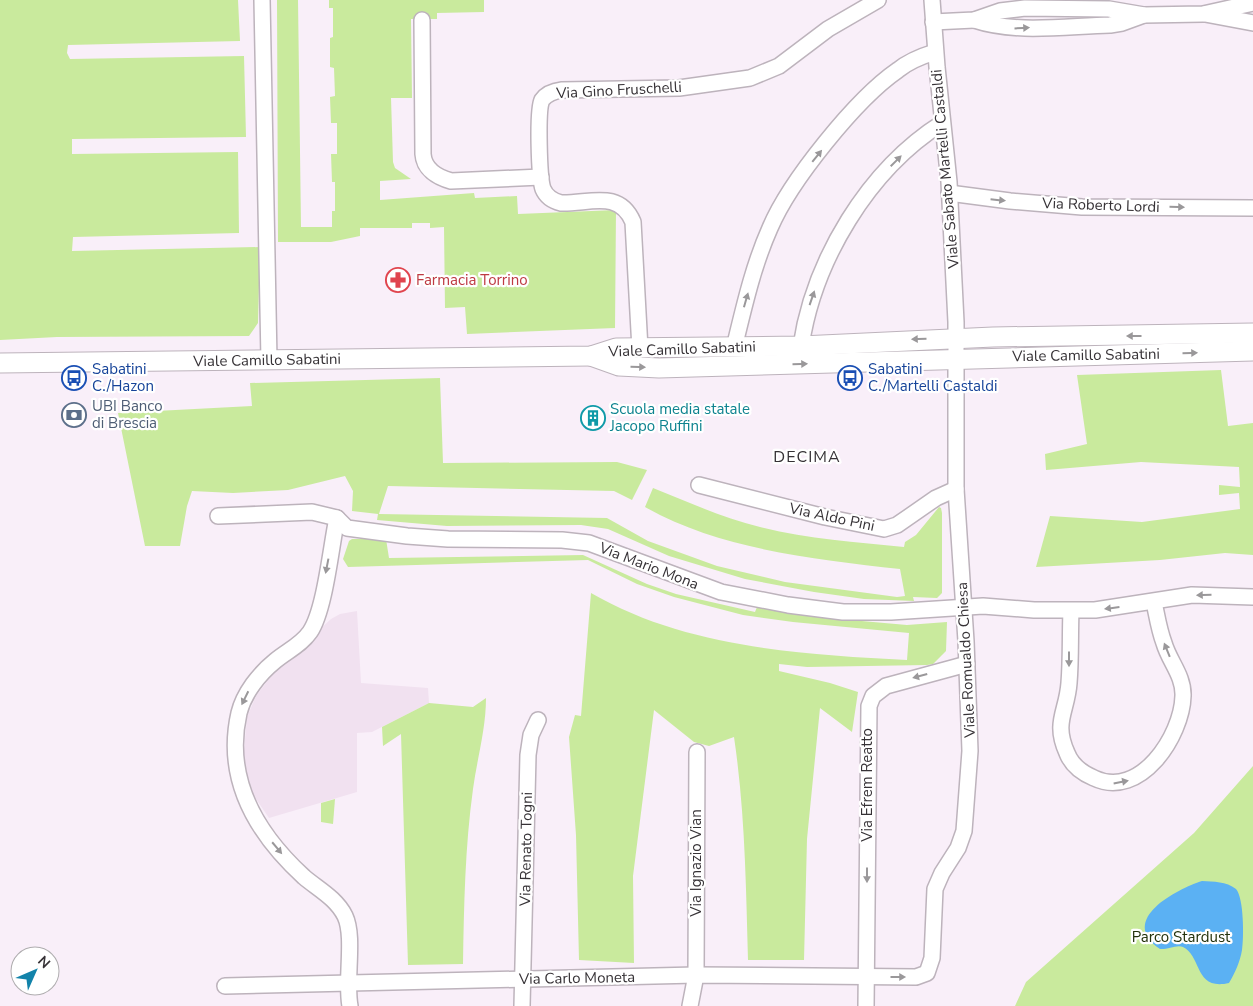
<svg xmlns="http://www.w3.org/2000/svg" width="1253" height="1006" font-family="'Nunito Sans',sans-serif">
<style>
.built{fill:#f1e1f0}
.green{fill:#c9ea9d}
.water{fill:#5bb1f3}
.lines{fill:none;stroke-linecap:round;stroke-linejoin:round}
.minor-casing{stroke:#bdb3bc;stroke-width:18}
.tertiary-casing{stroke:#bdb3bc;stroke-width:21}
.minor{stroke:#fff;stroke-width:15}
.tertiary{stroke:#fff;stroke-width:19}
.oneway{fill:#9a989a}
.labels{text-anchor:middle;dominant-baseline:central;stroke-width:4.5;stroke-linejoin:round;paint-order:stroke}
.street-label{font-size:15px;fill:#363236;stroke:#fff}
.health-label{font-size:15px;fill:#be3a42;stroke:#fff;text-anchor:start}
.transit-label{font-size:15px;fill:#164399;stroke:#fff;text-anchor:start}
.service-label{font-size:15px;fill:#4e5e75;stroke:#fff;text-anchor:start}
.culture-label{font-size:15px;fill:#0d838f;stroke:#fff;text-anchor:start}
.park-label{font-size:15px;fill:#23310b;stroke:#fff}
.neighbourhood-label{font-size:16px;letter-spacing:1px;fill:#363236;stroke:#fff}
</style>
<rect width="100%" height="100%" fill="#f9eff9"/>
<polygon class="built" points="357,611 361,683 428,688 429,703 372,732 357,733 357,792 269,818 252,793 243,763 247,717 256,696 275,671 331,619 340,614"/>
<g class="green">
<polygon points="0,0 238,0 240,41 68,45 67,53 70,59 244,56 246,137 72,139 72,154 238,152 239,233 73,237 72,251 260,247 258,323 249,336 57,337 0,340"/>
<polygon points="277,0 298,0 301,227 332,227 332,211 335,211 335,182 332,182 331,154 337,154 337,123 331,123 330,97 335,96 334,68 330,67 330,38 333,37 333,8 329,8 329,0 484,0 484,12 437,13 437,19 411,19 412,98 391,98 393,162 395,168 411,179 380,181 380,200 474,193 475,198 517,196 518,214 616,210 615,328 467,334 465,307 445,308 444,227 430,228 430,223 412,223 412,228 360,228 360,236 331,242 278,242"/>
<polygon points="1221,370 1228,426 1253,423 1253,555 1225,553 1160,560 1036,567 1050,516 1142,522 1240,509 1239,493 1219,495 1219,485 1240,487 1239,467 1141,462 1046,470 1045,454 1087,444 1077,375"/>
<path d="M440 378 443 463 617 462 647 470 632 500 614 491 388 486 379 514 607 518 648 541 717 566 785 582 897 597 905 596 900 569C815 559 721 550 645 507L653 488C688 502 723 518 760 527 807 539 856 542 904 547L905 542 916 535 939 507 941 508 942 513V593L937 598 913 597 914 601 864 599 814 592 745 579 669 556 608 529 581 525 447 526 377 520 378 514 352 511 353 491 345 476 288 490 233 493 192 491 187 506 180 546H145L118 413 252 406 250 383Z"/>
<path d="M352 539H386L389 558 583 555 647 584 676 594 755 612 757 607 839 619 907 625 947 622 946 651 933 664 927 665 807 667 779 664V671L830 683 858 692 852 732 820 708 807 839 804 960H748C746 885 745 811 734 737L709 746 694 742 654 710 633 876 634 963 579 960 576 835 569 737 575 715 581 716 591 593C686 648 800 654 907 660L909 633 793 622 743 615 674 597 637 584 588 560 348 567 343 559 349 541Z"/>
<path d="M486 698C486 729 477 759 473 789 465 847 464 905 463 964L408 965 401 734 383 746 382 727 429 703 473 707Z"/>
<polygon points="1253,766 1253,1006 1015,1006 1026,982 1194,833"/>
<polygon points="335,799 333,824 321,822 321,803"/>
</g>
<path class="water" d="M1202 881C1214 882 1226 881 1236 889 1244 898 1244 938 1242 950 1240 962 1235 973 1229 983 1194 991 1202 956 1183 947 1177 944 1167 950 1160 949 1117 920 1177 889 1202 881Z"/>
<g class="lines">
<defs>
<g id="minor">
<polyline points="262,0 269,360"/>
<polyline points="1205,14 1253,23"/>
<path d="M422 20 423 154C424 169 437 177 451 181L541 177"/>
<path d="M974 20C1016 34 1066 26 1110 25L1122 23 1144 15"/>
<polyline points="933,22 974,20 1000,11 1025,8 1109,9 1144,15 1203,14 1253,3"/>
<polyline points="949,193 1010,201 1082,207 1253,208"/>
<path d="M801 346C814 260 868 170 942 123"/>
<path d="M734 348C744 307 753 266 770 228 790 181 856 99 898 70 909 61 922 56 935 52"/>
<path d="M640 349 633 222C619 189 589 204 561 203 553 201 546 196 543 189 539 178 537 110 542 100 547 93 554 91 562 90L679 88 750 78 779 66 828 29 878 0"/>
<polyline points="699,485 825,517 884,529 897,525 936,498 956,489"/>
<polyline points="218,516 312,512 337,518 347,528 407,536 448,539 562,540 589,543 721,592 788,605 843,612 891,612 983,606 1034,610 1095,610 1192,595 1253,597"/>
<path d="M337 518C331 546 325 610 310 632 301 645 287 651 275 661 259 674 244 693 239 713 224 779 257 834 304 877 318 889 336 898 345 916 355 937 345 980 350 1006"/>
<path d="M1071 611C1070 635 1071 659 1069 683 1067 712 1053 722 1067 753 1072 766 1082 773 1094 778 1140 800 1182 736 1183 696 1184 676 1169 661 1164 643 1159 630 1157 616 1154 602"/>
<polyline points="225,986 696,975 916,977 927,973 932,958 935,889 942,873 958,848 964,831 970,751 966,641 956,489 956,322 949,182 937,67 932,0"/>
<polyline points="522,1006 528,755 531,735 538,720"/>
<polyline points="690,1006 696,975 697,752"/>
<polyline points="866,1006 869,706 873,696 886,686 967,664"/>
</g>
<g id="tertiary">
<polyline points="591,356 619,366 659,368 1253,351"/>
<polyline points="0,363 591,356 616,348 801,346 993,337 1253,333"/>
</g>
</defs>
<use href="#minor" class="minor-casing"/>
<use href="#tertiary" class="tertiary-casing"/>
<use href="#minor" class="minor"/>
<use href="#tertiary" class="tertiary"/>
</g>
<defs><path id="oneway-solid" d="M-6-.8H1V-3.2L6.5 0L1 3.2V.8H-6Z" transform="scale(1.25)"/></defs>
<g class="oneway">
<use href="#oneway-solid" transform="translate(1022 28) rotate(-3)"/>
<use href="#oneway-solid" transform="translate(817 156) rotate(-51)"/>
<use href="#oneway-solid" transform="translate(896 161) rotate(-45)"/>
<use href="#oneway-solid" transform="translate(998 200) rotate(6)"/>
<use href="#oneway-solid" transform="translate(1177 207) rotate(1)"/>
<use href="#oneway-solid" transform="translate(812 298) rotate(-71)"/>
<use href="#oneway-solid" transform="translate(746 300) rotate(-74)"/>
<use href="#oneway-solid" transform="translate(1134 336) rotate(180)"/>
<use href="#oneway-solid" transform="translate(919 339) rotate(178)"/>
<use href="#oneway-solid" transform="translate(1190 353) rotate(-2)"/>
<use href="#oneway-solid" transform="translate(800 364) rotate(-2)"/>
<use href="#oneway-solid" transform="translate(638 367) rotate(2)"/>
<use href="#oneway-solid" transform="translate(327 566) rotate(101)"/>
<use href="#oneway-solid" transform="translate(1204 595) rotate(178)"/>
<use href="#oneway-solid" transform="translate(1112 608) rotate(173)"/>
<use href="#oneway-solid" transform="translate(1167 650) rotate(-112)"/>
<use href="#oneway-solid" transform="translate(1069 659) rotate(90)"/>
<use href="#oneway-solid" transform="translate(920 676) rotate(165)"/>
<use href="#oneway-solid" transform="translate(245 698) rotate(116)"/>
<use href="#oneway-solid" transform="translate(1121 782) rotate(-11)"/>
<use href="#oneway-solid" transform="translate(277 848) rotate(50)"/>
<use href="#oneway-solid" transform="translate(867 875) rotate(90)"/>
<use href="#oneway-solid" transform="translate(898 977)"/>
</g>
<defs>
<symbol id="pharmacy-ring" viewBox="-11 -11 22 22"><circle r="9.5" fill="#fff" stroke="#e0444e" stroke-width="1.5"/><path d="M-2-6h4v4h4v4h-4v4h-4v-4h-4v-4h4Z" fill="#e0444e"/></symbol>
<symbol id="bus-ring" viewBox="-11 -11 22 22"><circle r="9.5" fill="#fff" stroke="#1a4fb4" stroke-width="1.5"/><path d="M-5-6H5V4H4V6H2V4H-2V6H-4V4H-5ZM-3.5-4V0h7V-4ZM-3.5 1.2v1.5H-2V1.2ZM2 1.2v1.5H3.5V1.2Z" fill="#1a4fb4"/></symbol>
<symbol id="bank-ring" viewBox="-11 -11 22 22"><circle r="9.5" fill="#fff" stroke="#5c6f8a" stroke-width="1.5"/><path d="M-6-4H6V4H-6ZM0-2.3a2.3 2.3 0 1 0 0 4.6a2.3 2.3 0 1 0 0-4.6Z" fill="#5c6f8a"/></symbol>
<symbol id="building-ring" viewBox="-11 -11 22 22"><circle r="9.5" fill="#fff" stroke="#0f9aa8" stroke-width="1.5"/><path d="M-4-6H4V6H1V3H-1V6H-4ZM-2.5-4.3h1.7v1.8h-1.7ZM.8-4.3h1.7v1.8H.8ZM-2.5-1h1.7V.8h-1.7ZM.8-1h1.7V.8H.8Z" fill="#0f9aa8"/></symbol>
</defs>
<g fill-rule="evenodd">
<use href="#pharmacy-ring" x="384" y="266" width="28" height="28"/>
<use href="#bus-ring" x="60" y="364" width="28" height="28"/>
<use href="#bus-ring" x="836" y="364" width="28" height="28"/>
<use href="#bank-ring" x="60" y="401" width="28" height="28"/>
<use href="#building-ring" x="579" y="404" width="28" height="28"/>
</g>
<g class="labels">
<g class="street-label">
<text transform="translate(619 90) rotate(-3)">Via Gino Fruschelli</text>
<text transform="translate(945 169) rotate(-95)">Viale Sabato Martelli Castaldi</text>
<text transform="translate(1101 205) rotate(2)">Via Roberto Lordi</text>
<text transform="translate(682 349) rotate(-2)">Viale Camillo Sabatini</text>
<text transform="translate(1086 355) rotate(-1)">Viale Camillo Sabatini</text>
<text transform="translate(267 360) rotate(-1)">Viale Camillo Sabatini</text>
<text transform="translate(832 517) rotate(12)">Via Aldo Pini</text>
<text transform="translate(649 566) rotate(21)">Via Mario Mona</text>
<text transform="translate(966 660) rotate(-93)">Viale Romualdo Chiesa</text>
<text transform="translate(867 785) rotate(-90)">Via Efrem Reatto</text>
<text transform="translate(526 849) rotate(-89)">Via Renato Togni</text>
<text transform="translate(696 863) rotate(-90)">Via Ignazio Vian</text>
<text transform="translate(577 978) rotate(-1)">Via Carlo Moneta</text>
</g>
<g class="health-label">
<text x="416" y="280">Farmacia Torrino</text>
</g>
<g class="transit-label">
<text x="92" y="369">Sabatini<tspan x="92" dy="17">C./Hazon</tspan></text>
<text x="868" y="369">Sabatini<tspan x="868" dy="17">C./Martelli Castaldi</tspan></text>
</g>
<g class="service-label">
<text x="92" y="406">UBI Banco<tspan x="92" dy="17">di Brescia</tspan></text>
</g>
<g class="culture-label">
<text x="610" y="409">Scuola media statale<tspan x="610" dy="17">Jacopo Ruffini</tspan></text>
</g>
<g class="park-label">
<text x="1181" y="937">Parco Stardust</text>
</g>
<g class="neighbourhood-label">
<text x="807" y="457">DECIMA</text>
</g>
</g>
<g transform="translate(35 971) rotate(45)"><circle r="24" fill="#ffffff" stroke="#afadaf"/>
<path d="M0-4L9 19L0 12L-9 19Z" fill="#1283aa"/>
<text y="-8" font-size="14" font-weight="bold" text-anchor="middle" fill="#363236">N</text>
</g>
</svg>
